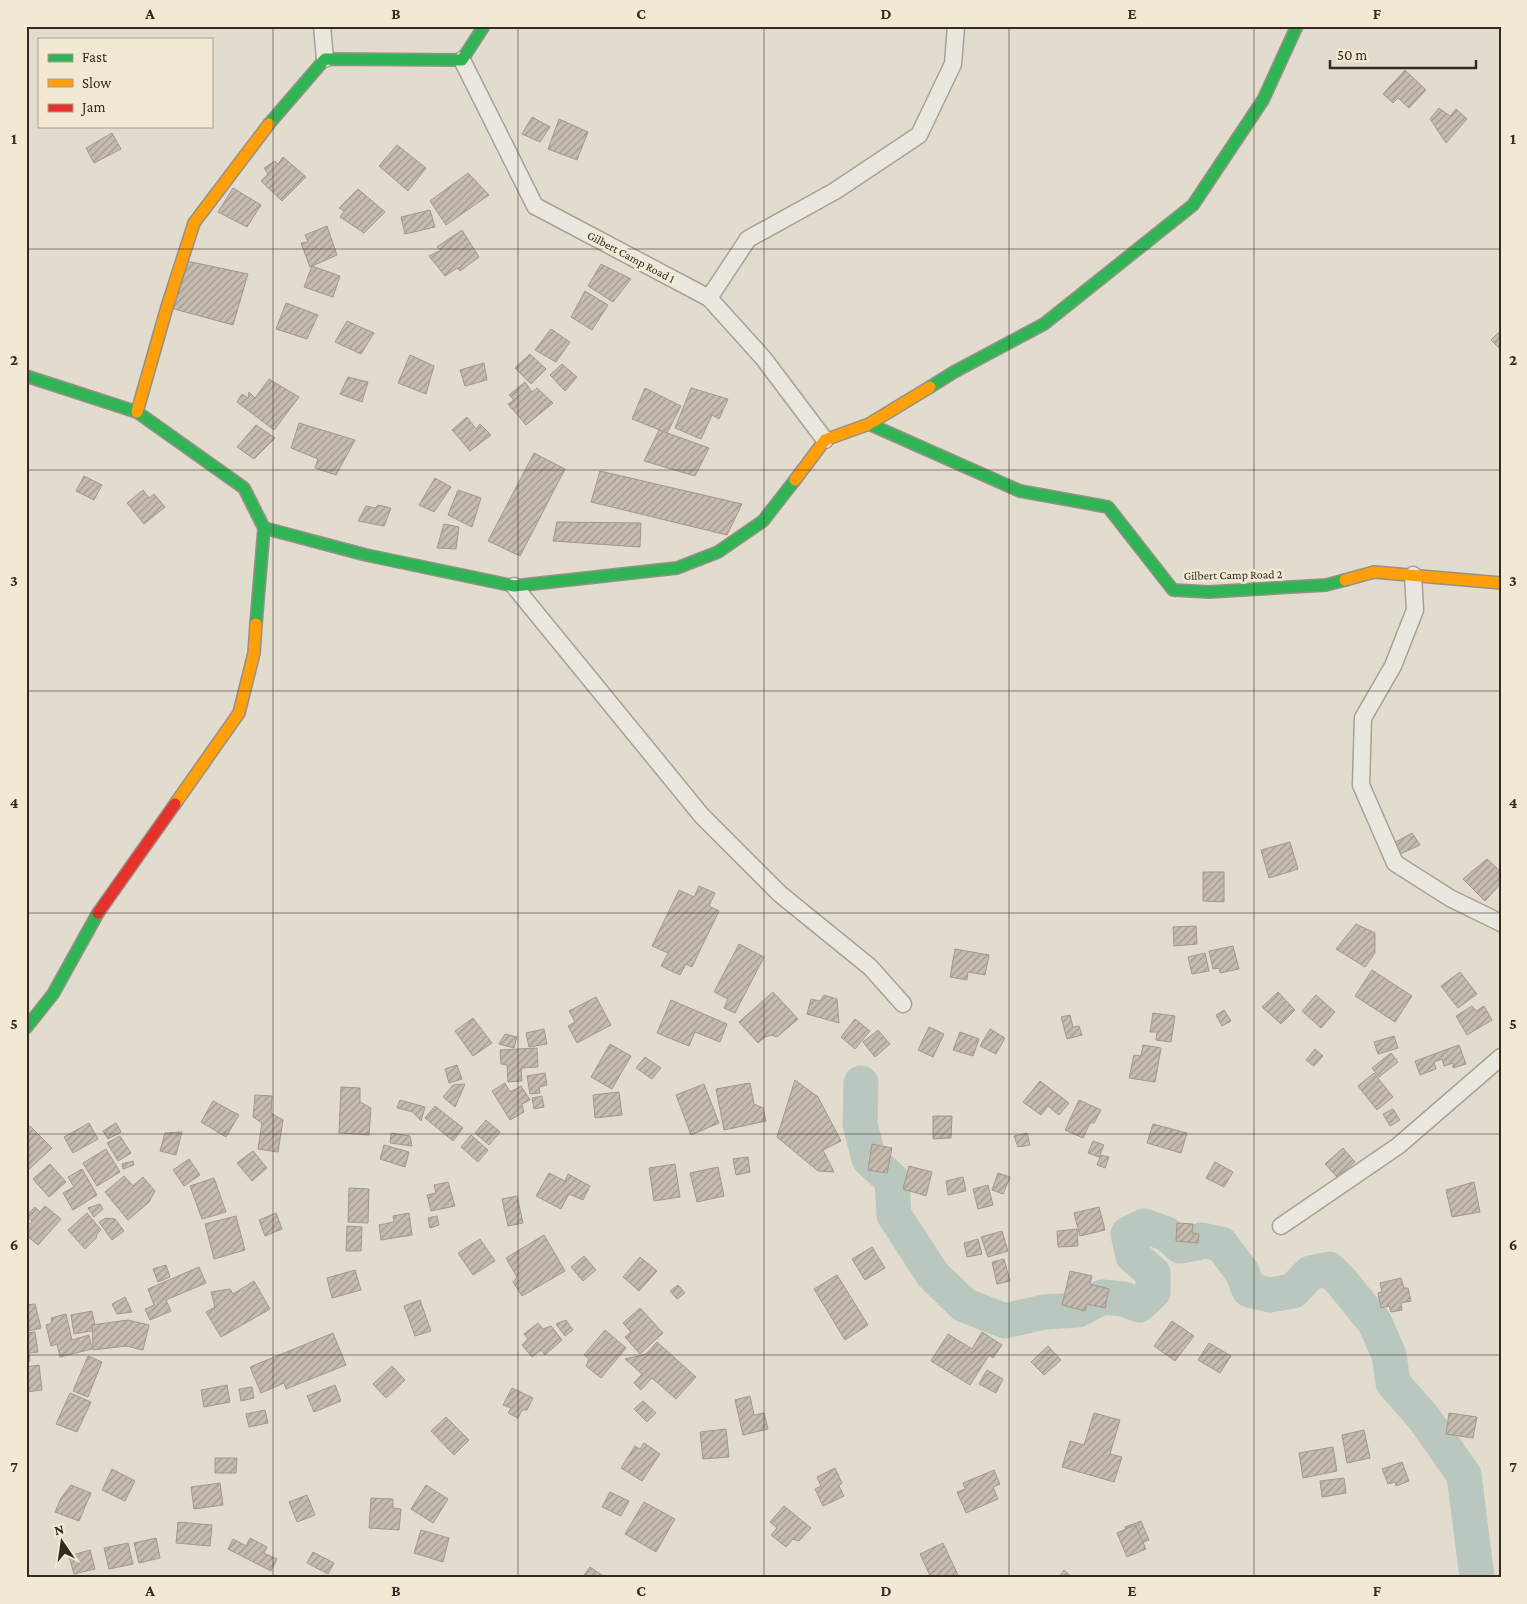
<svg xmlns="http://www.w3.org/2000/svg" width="1527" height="1604" font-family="'Crimson Pro',serif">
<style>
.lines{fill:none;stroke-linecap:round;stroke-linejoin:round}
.river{stroke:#b9c7be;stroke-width:35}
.building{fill:url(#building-hatch);stroke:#a2988d}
.street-casing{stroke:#a7a197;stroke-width:19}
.fast-casing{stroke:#979086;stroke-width:14}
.slow-casing{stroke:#979086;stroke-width:14}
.jam-casing{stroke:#979086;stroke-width:14}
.street{stroke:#eae7df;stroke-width:16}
.fast{stroke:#30b455;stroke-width:11}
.slow{stroke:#ff9f0a;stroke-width:11}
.jam{stroke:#e5322d;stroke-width:11}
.grid{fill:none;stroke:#352a20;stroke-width:1;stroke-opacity:0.55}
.labels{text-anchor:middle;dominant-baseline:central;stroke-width:5;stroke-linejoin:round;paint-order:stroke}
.street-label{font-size:12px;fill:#352a20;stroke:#f2e9d5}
.neatline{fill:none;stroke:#352a20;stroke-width:2}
.grid-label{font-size:16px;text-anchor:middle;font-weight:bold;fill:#352a20}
</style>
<defs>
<pattern id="building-hatch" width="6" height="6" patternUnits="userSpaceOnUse" patternTransform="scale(1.25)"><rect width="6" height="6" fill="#c5bbaf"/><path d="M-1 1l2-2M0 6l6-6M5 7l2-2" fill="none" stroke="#a1988e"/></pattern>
</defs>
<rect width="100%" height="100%" fill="#e2dcce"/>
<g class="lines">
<polyline class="river" points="861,1083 860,1124 869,1159 892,1180 894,1215 933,1275 964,1305 1005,1321 1044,1312 1078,1310 1102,1297 1124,1299 1139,1305 1153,1292 1153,1273 1133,1256 1128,1234 1144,1226 1167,1234 1180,1246 1198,1243 1201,1240 1221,1244 1242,1272 1249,1290 1270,1295 1293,1291 1310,1273 1329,1269 1341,1281 1375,1323 1389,1355 1393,1383 1423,1417 1464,1475 1477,1578"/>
</g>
<g class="building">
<polygon points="1405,70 1426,90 1409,108 1398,98 1393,103 1383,94"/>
<polygon points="1439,108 1450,116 1456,109 1467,119 1446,143 1430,119"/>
<polygon points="532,117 550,127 540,142 522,134"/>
<polygon points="559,119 588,132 577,160 548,149"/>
<polygon points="112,133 121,149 94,163 86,148"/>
<polygon points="397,145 426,168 408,191 379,166"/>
<polygon points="283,157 306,177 282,201 261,181 268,174 264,168 275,161 278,164"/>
<polygon points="468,173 489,195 446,225 430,201"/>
<polygon points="233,188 261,205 247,227 218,212"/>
<polygon points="358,189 385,212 364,233 340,217 344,211 339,208"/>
<polygon points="430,210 435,227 405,234 401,217"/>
<polygon points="327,226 337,255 310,267 301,243 308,242 305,235"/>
<polygon points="462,230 479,257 460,271 457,268 445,276 429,256 441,250 437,247"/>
<polygon points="182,260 248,274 233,325 167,307"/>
<polygon points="601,264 631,279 613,302 588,286"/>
<polygon points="312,266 340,276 333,297 304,287"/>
<polygon points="585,291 608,305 592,330 571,317"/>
<polygon points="286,303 318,315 307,339 276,329"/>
<polygon points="347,321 374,333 361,354 335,342"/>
<polygon points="551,329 570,342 556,362 535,350"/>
<polygon points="1501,330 1501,350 1491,340"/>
<polygon points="530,354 546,369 531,384 515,368"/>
<polygon points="410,355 434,366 426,394 398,383"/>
<polygon points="484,363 487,380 465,386 460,370"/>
<polygon points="562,364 577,377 565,391 550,375"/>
<polygon points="348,377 368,382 362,402 340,394"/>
<polygon points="269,379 299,397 274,430 237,402 242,394 248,398 249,392 255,398"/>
<polygon points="525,382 532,392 537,388 553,403 526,425 508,404 514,400 509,395"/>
<polygon points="645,388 681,406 667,433 632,419"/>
<polygon points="691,388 728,399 719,419 712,415 701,439 675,428"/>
<polygon points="467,417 476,429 480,424 491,435 470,451 452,430"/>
<polygon points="299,423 355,440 336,475 315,468 318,459 291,448"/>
<polygon points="256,425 275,438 254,459 237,447"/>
<polygon points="659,430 709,448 695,476 644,461"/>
<polygon points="534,453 565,469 520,556 488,541"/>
<polygon points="600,471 742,504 727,535 591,502"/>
<polygon points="84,476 102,485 94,500 76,491"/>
<polygon points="435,478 451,487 434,512 419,505"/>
<polygon points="143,490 149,498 154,494 165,507 144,524 127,503"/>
<polygon points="458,490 481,498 472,527 448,515"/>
<polygon points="378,505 391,508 384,526 358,521 366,506 375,508"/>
<polygon points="557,522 641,523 640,547 553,541"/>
<polygon points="444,524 459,527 456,549 437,548"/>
<polygon points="1412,833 1420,845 1398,855 1392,844"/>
<polygon points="1290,842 1298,869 1269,878 1261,850"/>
<polygon points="1487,859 1501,872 1501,883 1485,901 1463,879"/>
<polygon points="1203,872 1224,872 1224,902 1203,901"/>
<polygon points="699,886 715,893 709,906 719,911 692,967 686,964 680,975 661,966 668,953 652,946 679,890 694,897"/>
<polygon points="1356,924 1375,933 1375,953 1365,967 1336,949"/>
<polygon points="1196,926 1197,944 1174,946 1173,927"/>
<polygon points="739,944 764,957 735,1013 724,1008 728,999 714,992"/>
<polygon points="1233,946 1239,969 1220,973 1219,968 1213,969 1209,951"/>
<polygon points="955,949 989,955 985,975 968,972 967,980 950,977"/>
<polygon points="1205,953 1209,971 1192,974 1188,957"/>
<polygon points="1372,970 1412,996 1395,1022 1355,996"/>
<polygon points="1460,972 1477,994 1458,1008 1441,986"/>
<polygon points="773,992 798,1019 777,1037 772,1035 765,1037 758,1043 739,1022"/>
<polygon points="1278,992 1295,1010 1281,1024 1262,1007"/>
<polygon points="824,995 837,999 839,1023 807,1014 811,999 820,1001"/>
<polygon points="1316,995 1335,1012 1321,1028 1302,1011"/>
<polygon points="596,997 611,1025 577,1043 568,1026 575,1022 569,1011"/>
<polygon points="671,1000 727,1024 720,1042 695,1032 689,1046 657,1033"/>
<polygon points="1472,1006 1476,1011 1484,1006 1492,1020 1467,1035 1456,1016"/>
<polygon points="1224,1010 1231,1021 1222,1026 1216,1015"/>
<polygon points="1153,1013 1175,1016 1171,1042 1156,1040 1157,1032 1150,1032"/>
<polygon points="1070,1015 1073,1027 1079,1026 1082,1035 1067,1039 1061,1017"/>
<polygon points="473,1018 492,1043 473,1056 455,1031"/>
<polygon points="855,1019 870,1031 855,1049 841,1037"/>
<polygon points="929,1027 944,1034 933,1057 918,1050"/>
<polygon points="544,1029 547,1044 529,1047 526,1033"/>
<polygon points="990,1029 1005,1038 996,1054 980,1046"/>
<polygon points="878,1030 890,1044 875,1057 863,1042"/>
<polygon points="960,1032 979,1039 973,1056 953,1050"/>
<polygon points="505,1034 517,1037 514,1048 499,1044"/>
<polygon points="1394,1036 1398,1048 1378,1054 1374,1042"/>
<polygon points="610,1044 631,1056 612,1089 591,1077"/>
<polygon points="1143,1045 1161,1048 1155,1082 1129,1078 1134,1055 1141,1056"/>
<polygon points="1459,1045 1466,1064 1453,1068 1453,1063 1444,1066 1442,1059 1434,1062 1436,1069 1420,1075 1415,1061"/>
<polygon points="537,1048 538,1067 521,1068 522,1081 508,1082 507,1065 501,1064 500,1050"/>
<polygon points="1315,1049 1323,1056 1314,1066 1306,1060"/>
<polygon points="1391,1053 1398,1062 1379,1077 1372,1068"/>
<polygon points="645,1057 661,1068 652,1079 636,1068"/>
<polygon points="457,1065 462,1079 449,1083 445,1069"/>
<polygon points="545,1073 547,1085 539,1087 540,1093 530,1094 527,1076"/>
<polygon points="1374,1073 1393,1097 1377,1110 1358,1086"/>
<polygon points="795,1080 818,1097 841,1141 823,1150 834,1172 818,1171 777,1137"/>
<polygon points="1040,1081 1069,1103 1059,1115 1048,1106 1041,1115 1023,1102"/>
<polygon points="505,1083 510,1092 521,1086 530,1100 522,1104 524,1112 510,1120 492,1091"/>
<polygon points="750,1083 754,1104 763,1108 766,1121 724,1130 716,1089"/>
<polygon points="465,1084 455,1107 443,1097 453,1085"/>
<polygon points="704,1084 719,1123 691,1135 676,1095"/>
<polygon points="341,1087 360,1088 360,1102 371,1108 369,1135 339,1133"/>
<polygon points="619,1092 622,1115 595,1118 593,1095"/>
<polygon points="255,1095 272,1096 271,1113 283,1120 278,1152 258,1149 262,1123 253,1117"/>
<polygon points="542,1096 544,1107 534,1109 532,1098"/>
<polygon points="400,1100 425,1107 421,1121 413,1112 397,1108"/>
<polygon points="1079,1100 1101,1110 1094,1123 1090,1123 1083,1138 1065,1130"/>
<polygon points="213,1101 239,1115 226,1137 201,1122"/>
<polygon points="435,1106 463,1128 453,1141 425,1118"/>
<polygon points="1393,1109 1400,1120 1390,1126 1383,1114"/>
<polygon points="933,1116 952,1116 951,1138 933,1139"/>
<polygon points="486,1120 500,1132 489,1145 475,1133"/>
<polygon points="89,1123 98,1139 73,1153 64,1137"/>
<polygon points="116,1123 121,1132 108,1139 103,1131"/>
<polygon points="1153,1124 1187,1133 1181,1153 1147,1143"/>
<polygon points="30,1126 52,1148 26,1172 26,1130"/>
<polygon points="182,1132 176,1155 160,1151 165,1133"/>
<polygon points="391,1133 410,1136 412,1146 390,1143"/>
<polygon points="1027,1133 1030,1145 1018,1147 1014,1136"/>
<polygon points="471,1135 488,1150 478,1162 461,1147"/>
<polygon points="120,1136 131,1153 118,1161 107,1143"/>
<polygon points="1093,1141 1104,1145 1099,1157 1088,1153"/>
<polygon points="872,1144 892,1148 887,1173 868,1170"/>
<polygon points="384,1145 409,1152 405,1167 380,1159"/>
<polygon points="1343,1148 1355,1162 1337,1177 1325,1164"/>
<polygon points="106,1149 120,1172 97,1186 83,1163"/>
<polygon points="253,1151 267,1168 252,1181 237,1163"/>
<polygon points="1101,1155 1109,1157 1105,1168 1097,1165"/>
<polygon points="748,1157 750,1172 736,1175 733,1159"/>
<polygon points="189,1159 200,1175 184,1186 173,1170"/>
<polygon points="133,1161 134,1165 123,1169 122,1164"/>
<polygon points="1215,1162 1233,1172 1224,1187 1206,1178"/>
<polygon points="50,1164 66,1182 49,1197 33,1179"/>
<polygon points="675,1164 680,1197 654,1201 649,1168"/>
<polygon points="909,1166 932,1172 926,1196 903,1189"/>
<polygon points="718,1167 724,1196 697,1202 690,1173"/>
<polygon points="82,1169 97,1195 73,1210 63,1193 74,1187 68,1177"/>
<polygon points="549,1173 565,1181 568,1174 590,1186 583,1200 569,1194 561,1209 536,1196"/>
<polygon points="998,1173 1010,1177 1003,1194 992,1190"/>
<polygon points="124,1176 133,1186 143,1177 155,1191 149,1202 128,1220 105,1192"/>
<polygon points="963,1177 966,1191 948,1195 946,1181"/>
<polygon points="214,1178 226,1212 202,1219 190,1186"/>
<polygon points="448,1182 455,1206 431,1211 427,1195 436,1193 434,1185"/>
<polygon points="1474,1182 1480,1212 1452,1217 1446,1190"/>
<polygon points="988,1185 993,1205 978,1209 973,1189"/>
<polygon points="349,1188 369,1189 368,1223 348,1222"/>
<polygon points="517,1196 523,1223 508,1226 502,1199"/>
<polygon points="100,1204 103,1209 94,1217 88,1208"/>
<polygon points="45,1206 61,1219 38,1245 26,1235 26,1227 32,1221 26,1216 35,1207 40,1212"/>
<polygon points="1099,1207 1105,1230 1080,1236 1074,1213"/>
<polygon points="87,1213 101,1230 96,1235 97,1237 85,1249 68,1230"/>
<polygon points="276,1213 282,1229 265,1236 259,1220"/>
<polygon points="409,1213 412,1235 381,1240 379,1225 394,1222 393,1216"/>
<polygon points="236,1216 245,1250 214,1259 205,1224"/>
<polygon points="437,1216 439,1225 430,1228 428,1218"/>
<polygon points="106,1218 115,1219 124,1231 112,1240 99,1222"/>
<polygon points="1177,1223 1193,1224 1192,1233 1199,1234 1198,1243 1176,1241"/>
<polygon points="347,1226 362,1227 361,1251 346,1251"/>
<polygon points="1077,1229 1078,1246 1058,1247 1057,1231"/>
<polygon points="1002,1231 1008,1251 988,1257 981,1237"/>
<polygon points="544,1235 565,1271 522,1296 513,1282 517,1277 506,1258"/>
<polygon points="480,1239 495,1261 473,1275 458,1253"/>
<polygon points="978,1239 982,1254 967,1257 964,1243"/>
<polygon points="872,1247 885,1268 865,1280 852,1259"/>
<polygon points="584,1256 596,1270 583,1281 571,1267"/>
<polygon points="640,1257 657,1271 639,1291 623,1277"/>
<polygon points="1004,1259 1010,1281 997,1284 992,1262"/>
<polygon points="166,1265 170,1277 158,1282 153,1269"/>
<polygon points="199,1267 206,1283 166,1300 171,1311 150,1320 145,1309 154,1305 148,1289"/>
<polygon points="355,1270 361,1290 332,1298 327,1278"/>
<polygon points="1070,1271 1092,1276 1090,1284 1109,1289 1105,1308 1087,1304 1085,1311 1062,1305"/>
<polygon points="837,1275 868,1325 845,1340 814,1289"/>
<polygon points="1401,1278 1404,1288 1408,1288 1411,1301 1401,1303 1402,1310 1391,1312 1389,1306 1381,1308 1378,1293 1382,1292 1380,1283"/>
<polygon points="254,1281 270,1309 221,1337 206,1312 215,1307 211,1292 230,1289 233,1294"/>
<polygon points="678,1285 685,1293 677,1299 670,1291"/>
<polygon points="125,1297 132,1312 117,1314 112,1304"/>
<polygon points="420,1300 431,1331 415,1336 404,1306"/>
<polygon points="35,1304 41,1328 29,1331 26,1318 26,1305"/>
<polygon points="640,1308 663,1333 640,1354 625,1337 631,1332 623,1323"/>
<polygon points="92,1311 96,1330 74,1334 71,1315"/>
<polygon points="66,1314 72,1340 89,1335 92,1349 60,1357 57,1344 51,1346 46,1325 52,1323 51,1318"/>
<polygon points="128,1320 149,1325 143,1350 126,1346 93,1350 92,1325"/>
<polygon points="566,1320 573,1330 565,1336 556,1324"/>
<polygon points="1172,1321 1194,1336 1175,1361 1154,1346"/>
<polygon points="538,1323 543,1329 551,1326 562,1340 545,1355 541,1350 532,1357 522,1345 528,1339 524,1334"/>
<polygon points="605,1330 626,1348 601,1378 586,1366 589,1359 584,1355"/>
<polygon points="35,1332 38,1352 29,1353 30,1361 26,1362 26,1333"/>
<polygon points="982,1332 1002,1345 993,1358 989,1355 970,1385 931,1361 948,1334 972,1349"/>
<polygon points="333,1333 346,1365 286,1389 284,1383 261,1393 250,1367"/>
<polygon points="657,1342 696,1377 676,1399 652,1378 641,1390 634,1383 642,1374 625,1359 646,1354"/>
<polygon points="1209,1343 1231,1356 1220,1373 1198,1360"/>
<polygon points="1048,1346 1061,1360 1044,1375 1031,1362"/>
<polygon points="88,1356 102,1362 88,1397 73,1391"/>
<polygon points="39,1365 42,1390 26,1392 26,1367"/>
<polygon points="392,1366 405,1380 386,1398 373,1384"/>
<polygon points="987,1370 1003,1379 996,1393 979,1384"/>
<polygon points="227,1385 230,1402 204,1407 201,1390"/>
<polygon points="335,1385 341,1401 314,1412 307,1396"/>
<polygon points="252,1387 254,1398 241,1401 239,1389"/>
<polygon points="512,1388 533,1398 527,1410 522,1410 518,1418 508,1413 511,1408 503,1405"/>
<polygon points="70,1393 91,1402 77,1432 56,1424"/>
<polygon points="750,1396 754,1415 764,1413 768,1429 743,1435 735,1400"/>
<polygon points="643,1401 656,1413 647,1422 634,1409"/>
<polygon points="265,1410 268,1423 249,1427 246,1414"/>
<polygon points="1094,1413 1120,1420 1110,1454 1122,1457 1114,1482 1062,1467 1070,1441 1084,1445"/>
<polygon points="1449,1413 1477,1417 1473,1438 1446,1434"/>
<polygon points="446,1417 469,1440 454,1455 431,1431"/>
<polygon points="726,1429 729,1457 703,1459 700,1432"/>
<polygon points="1364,1430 1370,1458 1347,1463 1342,1435"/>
<polygon points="644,1443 660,1454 642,1481 621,1468 635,1446 640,1449"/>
<polygon points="1333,1447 1337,1471 1303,1478 1299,1453"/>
<polygon points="215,1458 237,1458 236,1473 215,1473"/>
<polygon points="1402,1462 1409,1481 1396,1486 1395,1482 1388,1484 1382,1469"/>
<polygon points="835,1468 842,1483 839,1486 844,1496 823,1506 815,1489 821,1486 817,1477"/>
<polygon points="112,1469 135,1481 125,1501 102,1490"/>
<polygon points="994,1470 1000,1484 993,1487 998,1499 966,1513 957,1492 965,1489 963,1483"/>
<polygon points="1344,1478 1346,1493 1322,1497 1320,1481"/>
<polygon points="220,1483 223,1505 194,1509 191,1487"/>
<polygon points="71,1485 91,1493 79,1521 55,1512 61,1498"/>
<polygon points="426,1485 448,1499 433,1523 411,1509"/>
<polygon points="610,1492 629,1501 621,1516 602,1507"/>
<polygon points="307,1495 315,1515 297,1522 289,1502"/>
<polygon points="371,1498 393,1499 393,1508 401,1509 399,1530 369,1528"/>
<polygon points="644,1502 675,1519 656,1552 625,1534"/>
<polygon points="784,1506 811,1528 799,1541 793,1539 786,1547 771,1535 777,1528 770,1522"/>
<polygon points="1141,1521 1149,1540 1132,1547 1125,1527"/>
<polygon points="178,1522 212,1525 210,1546 176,1543"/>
<polygon points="1135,1525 1146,1549 1127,1557 1117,1533"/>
<polygon points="421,1530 449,1538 443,1562 414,1553"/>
<polygon points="156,1538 160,1558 139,1563 134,1543"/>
<polygon points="250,1538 267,1547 264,1553 277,1559 271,1571 228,1549 233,1539 246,1546"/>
<polygon points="128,1543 133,1564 109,1569 104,1548"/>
<polygon points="943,1543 958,1575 952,1578 931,1578 920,1554"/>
<polygon points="90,1550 95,1569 74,1574 69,1556"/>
<polygon points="313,1552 334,1563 328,1574 307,1563"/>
<polygon points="590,1567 606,1578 582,1578"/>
<polygon points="1064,1570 1073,1578 1058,1578"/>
</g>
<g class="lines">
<defs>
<g id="street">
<polyline points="322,26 325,59"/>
<polyline points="462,60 535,206 709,298 764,359 825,440"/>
<polyline points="709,298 748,239 835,191 919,135 953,64 956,26"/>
<polyline points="1413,575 1415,610 1393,666 1363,718 1361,785 1395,863 1450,898 1501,923"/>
<polyline points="514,586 702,816 780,894 870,967 903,1004"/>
<polyline points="1281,1226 1398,1146 1501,1057"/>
</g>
<g id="fast">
<polyline points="269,124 325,59 462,60 484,26"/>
<polyline points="26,376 137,412 244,488 264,528 256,624"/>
<polyline points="930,387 954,372 1044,324 1193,205 1263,100 1297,26"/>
<polyline points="869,424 1020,491 1108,507 1173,590 1209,592 1326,585 1345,580"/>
<polyline points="264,528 366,555 514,586 677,568 718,552 763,521 795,480"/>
<polyline points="26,1028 53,994 98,913"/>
</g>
<g id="slow">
<polyline points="137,412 167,307 194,223 269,124"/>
<polyline points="795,480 825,440 869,424 930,387"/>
<polyline points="1345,580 1374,572 1501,583"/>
<polyline points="175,804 239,713 254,653 256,624"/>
</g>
<polyline id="jam" points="98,913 175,804"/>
</defs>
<use href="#street" class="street-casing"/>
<use href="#fast" class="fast-casing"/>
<use href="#slow" class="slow-casing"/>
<use href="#jam" class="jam-casing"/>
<use href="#street" class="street"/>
<use href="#fast" class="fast"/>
<use href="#slow" class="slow"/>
<use href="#jam" class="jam"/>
</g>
<path class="grid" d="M273 26V1578M518 26V1578M764 26V1578M1009 26V1578M1254 26V1578M26 249H1501M26 470H1501M26 691H1501M26 913H1501M26 1134H1501M26 1355H1501"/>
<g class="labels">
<g class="street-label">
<text transform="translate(631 257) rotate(28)">Gilbert Camp Road 1</text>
<text transform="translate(1233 575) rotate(-1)">Gilbert Camp Road 2</text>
</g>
</g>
<rect width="1527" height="1604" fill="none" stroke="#f2e9d5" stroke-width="55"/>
<rect x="38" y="38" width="175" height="90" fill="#f2e9d5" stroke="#a69d8d"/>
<rect x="48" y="54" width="25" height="8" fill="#30b455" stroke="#a69d8d"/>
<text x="82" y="62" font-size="15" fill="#352a20">Fast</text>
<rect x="48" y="79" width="25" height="8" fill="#ff9f0a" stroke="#a69d8d"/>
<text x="82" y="88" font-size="15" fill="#352a20">Slow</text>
<rect x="48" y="104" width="25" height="8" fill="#e5322d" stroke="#a69d8d"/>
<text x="82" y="112" font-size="15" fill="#352a20">Jam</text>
<g transform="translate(62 1542) rotate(347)" stroke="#f2e9d5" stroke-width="4" paint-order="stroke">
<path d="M0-4L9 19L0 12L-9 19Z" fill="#352a20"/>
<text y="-8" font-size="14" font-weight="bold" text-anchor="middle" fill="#352a20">N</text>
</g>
<path d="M1330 60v8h146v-8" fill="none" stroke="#352a20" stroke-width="2.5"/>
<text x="1337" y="60" font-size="15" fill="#352a20" stroke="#f2e9d5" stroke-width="4" paint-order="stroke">50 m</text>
<rect x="28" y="28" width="1472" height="1548" class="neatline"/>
<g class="grid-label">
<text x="150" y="19">A</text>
<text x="396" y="19">B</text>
<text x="641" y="19">C</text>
<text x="886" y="19">D</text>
<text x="1132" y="19">E</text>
<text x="1377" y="19">F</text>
<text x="14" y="144">1</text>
<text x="1513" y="144">1</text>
<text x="14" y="365">2</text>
<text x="1513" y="365">2</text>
<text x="14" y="586">3</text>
<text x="1513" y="586">3</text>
<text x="14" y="808">4</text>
<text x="1513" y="808">4</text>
<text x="14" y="1029">5</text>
<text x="1513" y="1029">5</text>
<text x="14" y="1250">6</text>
<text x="1513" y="1250">6</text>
<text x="14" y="1472">7</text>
<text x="1513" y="1472">7</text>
<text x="150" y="1596">A</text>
<text x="396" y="1596">B</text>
<text x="641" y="1596">C</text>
<text x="886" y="1596">D</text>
<text x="1132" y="1596">E</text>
<text x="1377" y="1596">F</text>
</g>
</svg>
